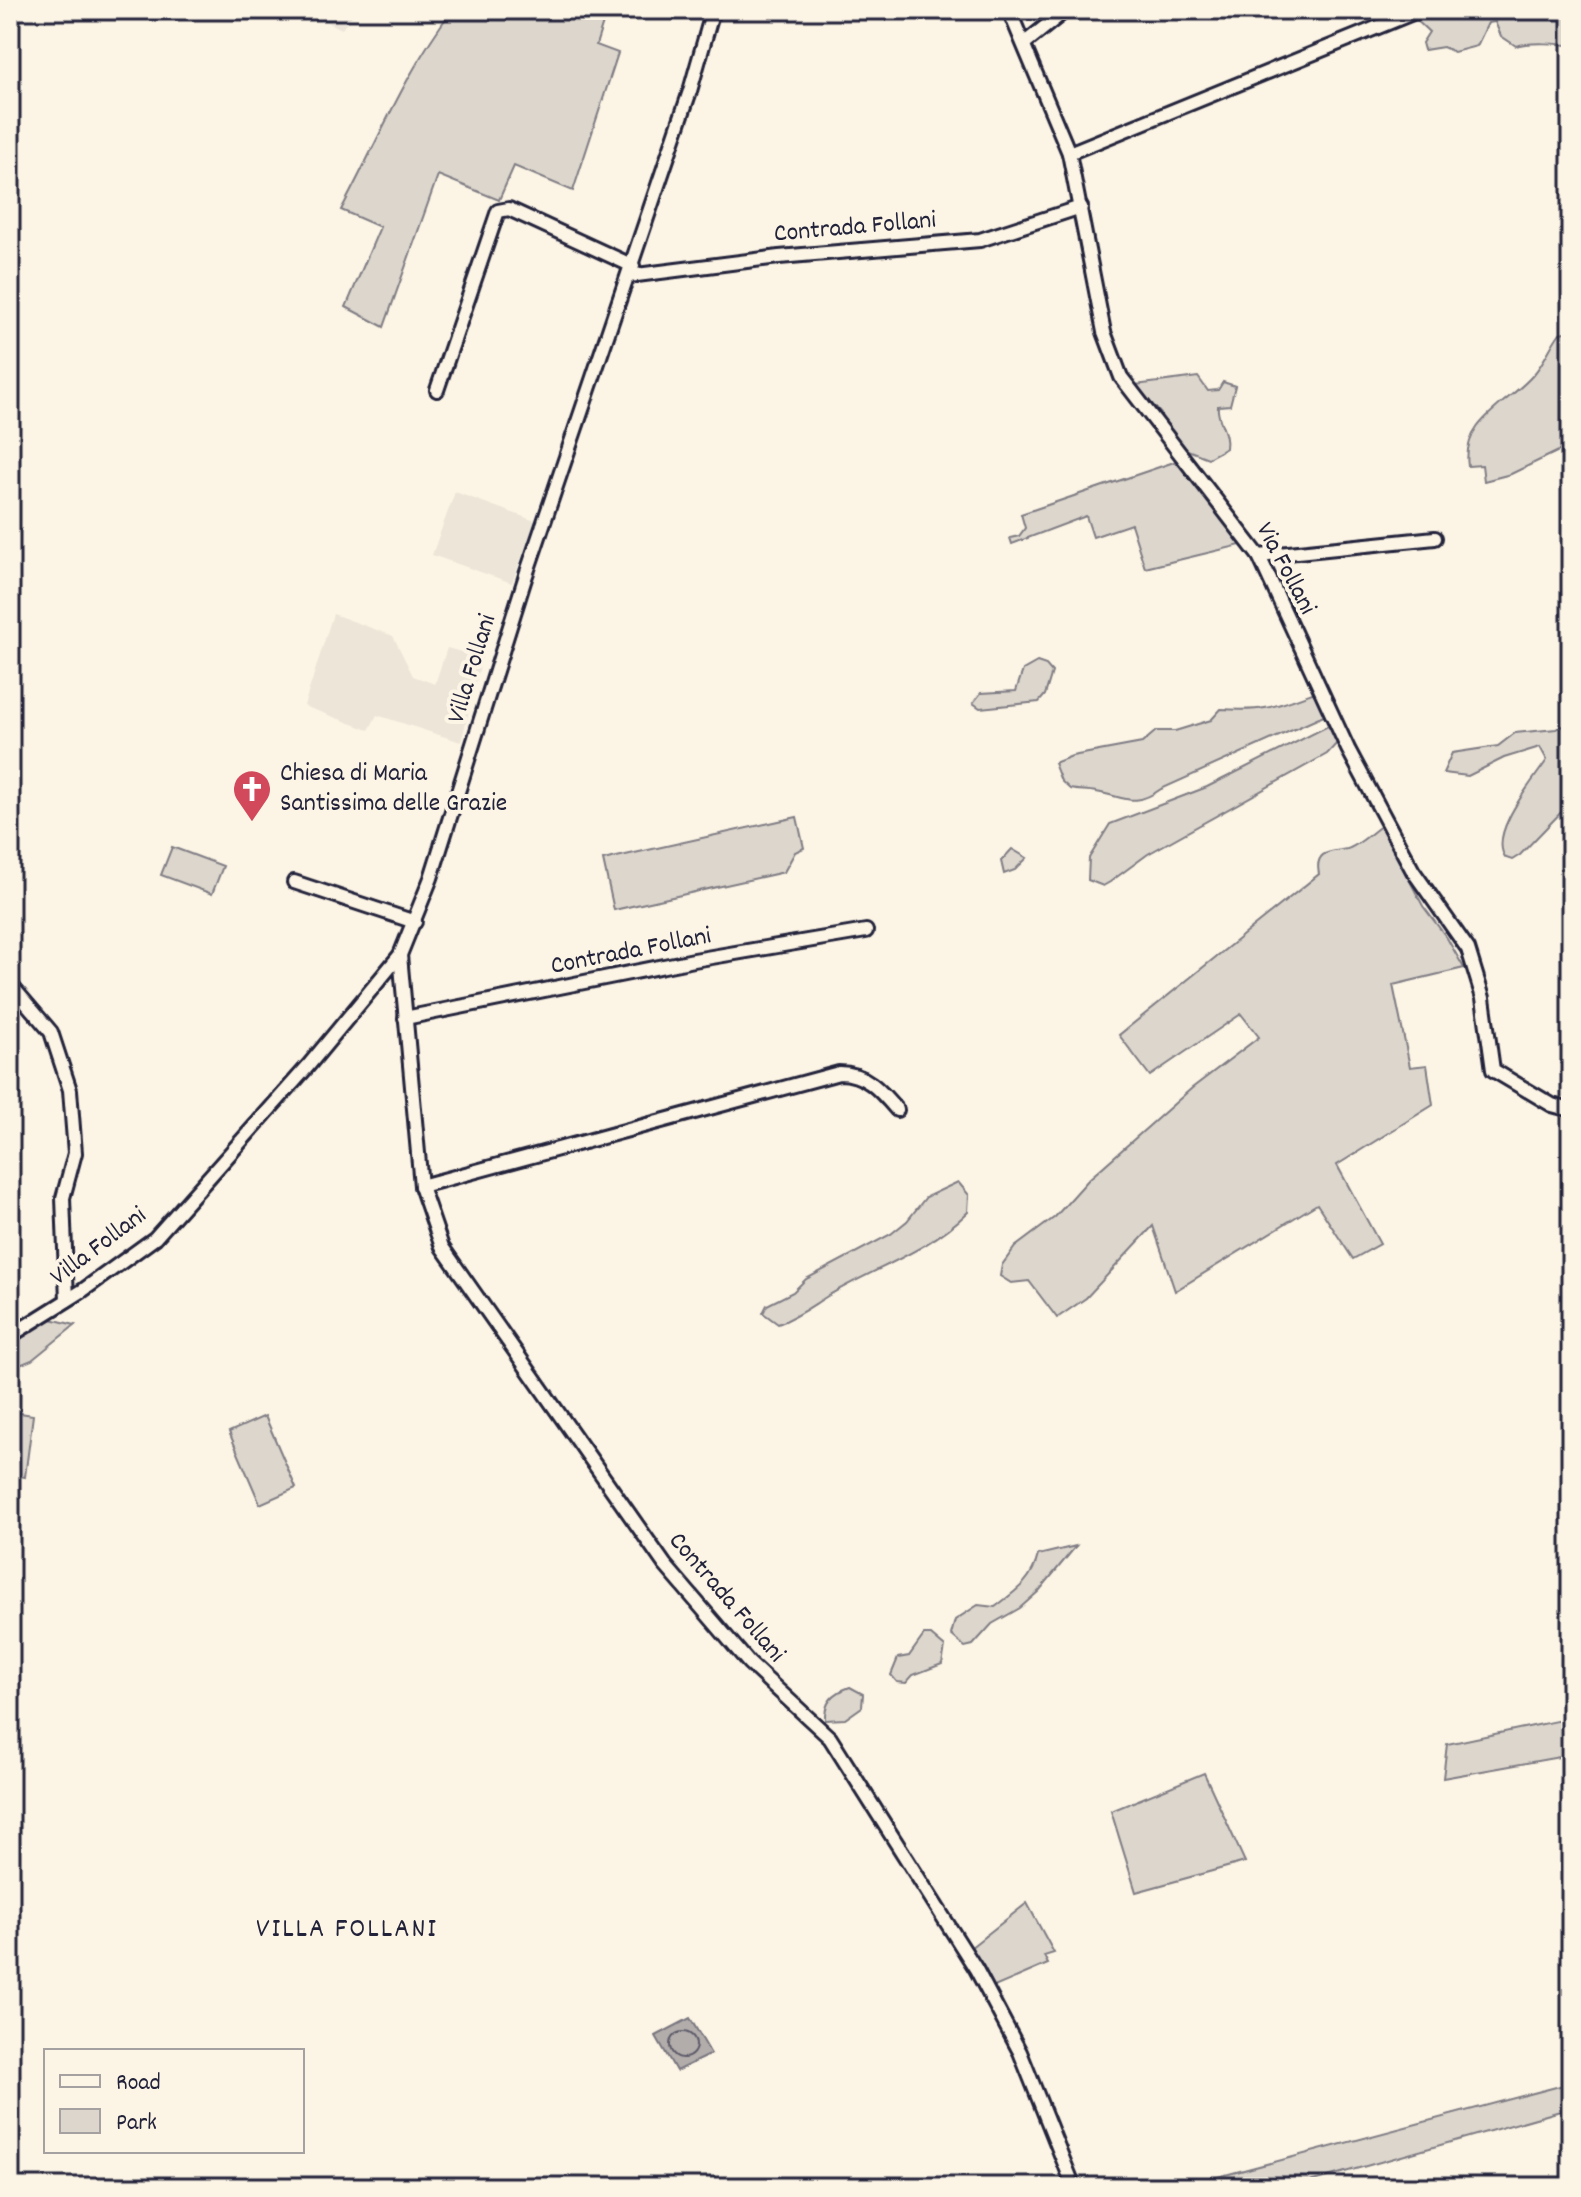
<svg xmlns="http://www.w3.org/2000/svg" width="1581" height="2197" font-family="Dekko,sans-serif">
<style>
.built{fill:#ece5d8}
.green{fill:#dcd6cc;stroke:#7f7c84;stroke-width:2}
.water{fill:#b2adab;stroke:#78757e;stroke-width:2}
.lines{fill:none;stroke-linecap:round;stroke-linejoin:round}
.shore{stroke:#5c5a68;stroke-width:2}
.minor-casing{stroke:#22223b;stroke-width:18}
.minor{stroke:#fcf5e5;stroke-width:12}
.labels{text-anchor:middle;dominant-baseline:central;stroke-width:8;stroke-linejoin:round;paint-order:stroke}
.street-label{font-size:26px;fill:#22223b;stroke:#fcf5e5}
.poi-label{font-size:26px;fill:#22223b;stroke:#fcf5e5;text-anchor:start}
.neighbourhood-label{font-size:28px;letter-spacing:2px;fill:#22223b;stroke:#fcf5e5}
</style>
<rect width="100%" height="100%" fill="#fcf5e5"/>
<filter id="ink" filterUnits="userSpaceOnUse"><feTurbulence type="fractalNoise" baseFrequency=".0125" numOctaves="2"/><feDisplacementMap in="SourceGraphic" scale="16" xChannelSelector="R" yChannelSelector="G"/><feConvolveMatrix kernelMatrix="1 2 1 2 8 2 1 2 1" color-interpolation-filters="sRGB"/></filter>
<g filter="url(#ink)">
<g class="built">
<polygon points="301,10 356,10 342,29"/>
<polygon points="455,492 535,521 512,583 432,555"/>
<polygon points="333,614 393,636 413,676 435,684 447,648 482,658 461,742 377,715 369,730 304,706"/>
</g>
<g class="green">
<path d="M452 10H607L596 45 618 53 573 191 514 166 499 200 438 175 384 327 346 307 380 227 341 210C377 143 406 71 452 10Z"/>
<path d="M1410 10H1571V46C1560 43 1527 42 1516 46L1501 36 1495 22 1488 23 1477 46 1454 52 1443 47 1424 50 1422 43 1429 32 1410 14Z"/>
<path d="M1571 331V445L1511 474 1484 481 1482 465 1468 466C1461 421 1508 404 1533 375 1544 363 1550 346 1560 333Z"/>
<path d="M1198 377 1208 391 1218 390 1223 382 1235 386 1230 405 1218 406C1216 420 1229 432 1226 448L1208 458 1177 446 1162 425 1161 414 1135 385Z"/>
<polygon points="1180,460 1245,544 1145,568 1131,524 1093,537 1086,516 1012,544 1010,538 1019,536 1025,528 1021,514"/>
<polygon points="1037,662 1046,665 1052,672 1045,695 1039,702 980,708 973,703 981,693 1016,691 1023,670"/>
<path d="M1315 692 1326 715 1161 789C1133 809 1124 796 1096 792 1087 790 1079 791 1070 789L1061 781 1054 763 1072 756 1142 743 1156 731H1175L1211 720 1221 709C1263 712 1275 707 1315 692Z"/>
<path d="M1571 723V802L1520 855 1512 860 1506 858C1487 835 1533 781 1547 760L1540 747 1504 758 1468 776 1443 773 1452 753 1498 746 1515 733 1556 729Z"/>
<polygon points="1330,725 1339,741 1327,754 1148,854 1110,882 1103,886 1088,880 1089,858 1110,824 1207,787"/>
<polygon points="797,817 804,848 795,852 784,872 614,910 603,860"/>
<path d="M1381 826 1423 906 1447 938 1464 968 1393 985 1410 1067 1427 1065 1433 1105 1337 1165 1380 1244 1353 1259 1317 1204 1175 1291 1153 1226 1086 1298 1057 1318 1029 1281 1011 1283 1000 1276 1002 1265 1015 1247 1055 1217 1089 1179 1192 1088 1259 1037 1241 1014 1150 1076 1119 1035 1319 874C1314 850 1331 852 1347 849 1358 846 1372 832 1381 826Z"/>
<polygon points="172,847 223,866 212,894 161,875"/>
<polygon points="1012,849 1027,858 1015,870 1004,874 1001,861"/>
<path d="M958 1182 969 1195 968 1212C928 1252 874 1268 826 1297 810 1307 797 1317 778 1324L763 1313 767 1305 793 1292 806 1279 891 1234 907 1221 926 1197Z"/>
<polygon points="47,1318 75,1325 32,1360 10,1369 10,1340"/>
<polygon points="14,1412 33,1415 25,1477 10,1474 10,1434"/>
<polygon points="265,1416 296,1488 260,1504 229,1432"/>
<path d="M1076 1546 1039 1591 1020 1608 992 1624 973 1645 965 1647 951 1635 955 1620 978 1605 995 1607C1016 1591 1032 1581 1038 1555Z"/>
<polygon points="924,1635 931,1635 945,1647 942,1664 913,1675 906,1683 897,1682 891,1675 898,1658 909,1656"/>
<path d="M850 1687 863 1694 862 1707 845 1719 825 1720C824 1702 833 1693 850 1687Z"/>
<polygon points="1571,1718 1571,1755 1443,1778 1447,1744"/>
<polygon points="1204,1773 1245,1862 1136,1892 1111,1811"/>
<polygon points="1027,1903 1054,1953 1044,1956 1048,1964 992,1988 970,1948"/>
<polygon points="1571,2083 1571,2108 1292,2187 1180,2187"/>
</g>
<polygon class="water" points="690,2018 711,2054 676,2071 656,2036"/>
<g class="lines">
<circle class="shore" cx="683" cy="2045" r="13"/>
<defs>
<g id="minor">
<polyline points="1009,10 1069,153 1104,332 1121,377 1259,556 1348,749 1413,871 1468,949 1483,998 1493,1070 1552,1105 1571,1110"/>
<polyline points="1025,43 1066,10"/>
<polyline points="1069,153 1420,10"/>
<polyline points="629,276 779,257 980,240 1081,207"/>
<polyline points="437,390 498,211 509,209 633,266"/>
<polyline points="1259,556 1435,538"/>
<polyline points="294,882 415,922"/>
<polyline points="400,955 421,1186 442,1247 665,1565 749,1663 830,1738 976,1969 1020,2052 1074,2187"/>
<polyline points="10,984 51,1032 70,1090 75,1153 63,1198 67,1300"/>
<polyline points="405,1018 694,960 866,931"/>
<path d="M421 1186 839 1073C866 1073 880 1090 897 1110"/>
<polyline points="10,1336 82,1291 155,1238 308,1066 400,955 431,878 526,575 690,91 713,10"/>
</g>
</defs>
<use href="#minor" class="minor-casing"/>
<use href="#minor" class="minor"/>
</g>
</g>
<defs>
<symbol id="church-pin" viewBox="-11 -11 22 30"><path d="M0 17L-7.5 6A9.5 9.5 0 1 1 7.5 6Z" fill="#d1495b" stroke="#fcf5e5"/><path d="M-1.2-6h2.4v3.5h3.3v2.4h-3.3V6h-2.4V-.1h-3.3v-2.4h3.3Z" fill="#fff"/></symbol>
</defs>
<g fill-rule="evenodd">
<use href="#church-pin" x="230" y="767" width="44" height="60"/>
</g>
<g class="labels">
<g class="street-label">
<text transform="translate(855 228) rotate(-5)">Contrada Follani</text>
<text transform="translate(1285 569) rotate(62)">Via Follani</text>
<text transform="translate(473 669) rotate(-73)">Villa Follani</text>
<text transform="translate(631 952) rotate(-11)">Contrada Follani</text>
<text transform="translate(99 1247) rotate(-37)">Villa Follani</text>
<text transform="translate(726 1598) rotate(49)">Contrada Follani</text>
</g>
<g class="poi-label">
<text x="280" y="774">Chiesa di Maria<tspan x="280" dy="30">Santissima delle Grazie</tspan></text>
</g>
<g class="neighbourhood-label">
<text x="347" y="1931">VILLA FOLLANI</text>
</g>
</g>
<rect width="1581" height="2197" fill="none" stroke="#fcf5e5" stroke-width="40"/>
<rect x="20" y="20" width="1541" height="2157" fill="none" stroke="#22223b" stroke-width="3" filter="url(#ink)"/>
<rect x="44" y="2049" width="260" height="104" fill="#fcf5e5" stroke="#a5a1a1" stroke-width="2"/>
<rect x="60" y="2075" width="40" height="12" fill="#fcf5e5" stroke="#a5a1a1" stroke-width="2"/>
<text x="116" y="2089" font-size="24" fill="#22223b">Road</text>
<rect x="60" y="2109" width="40" height="24" fill="#dcd6cc" stroke="#a5a1a1" stroke-width="2"/>
<text x="116" y="2129" font-size="24" fill="#22223b">Park</text>
</svg>
